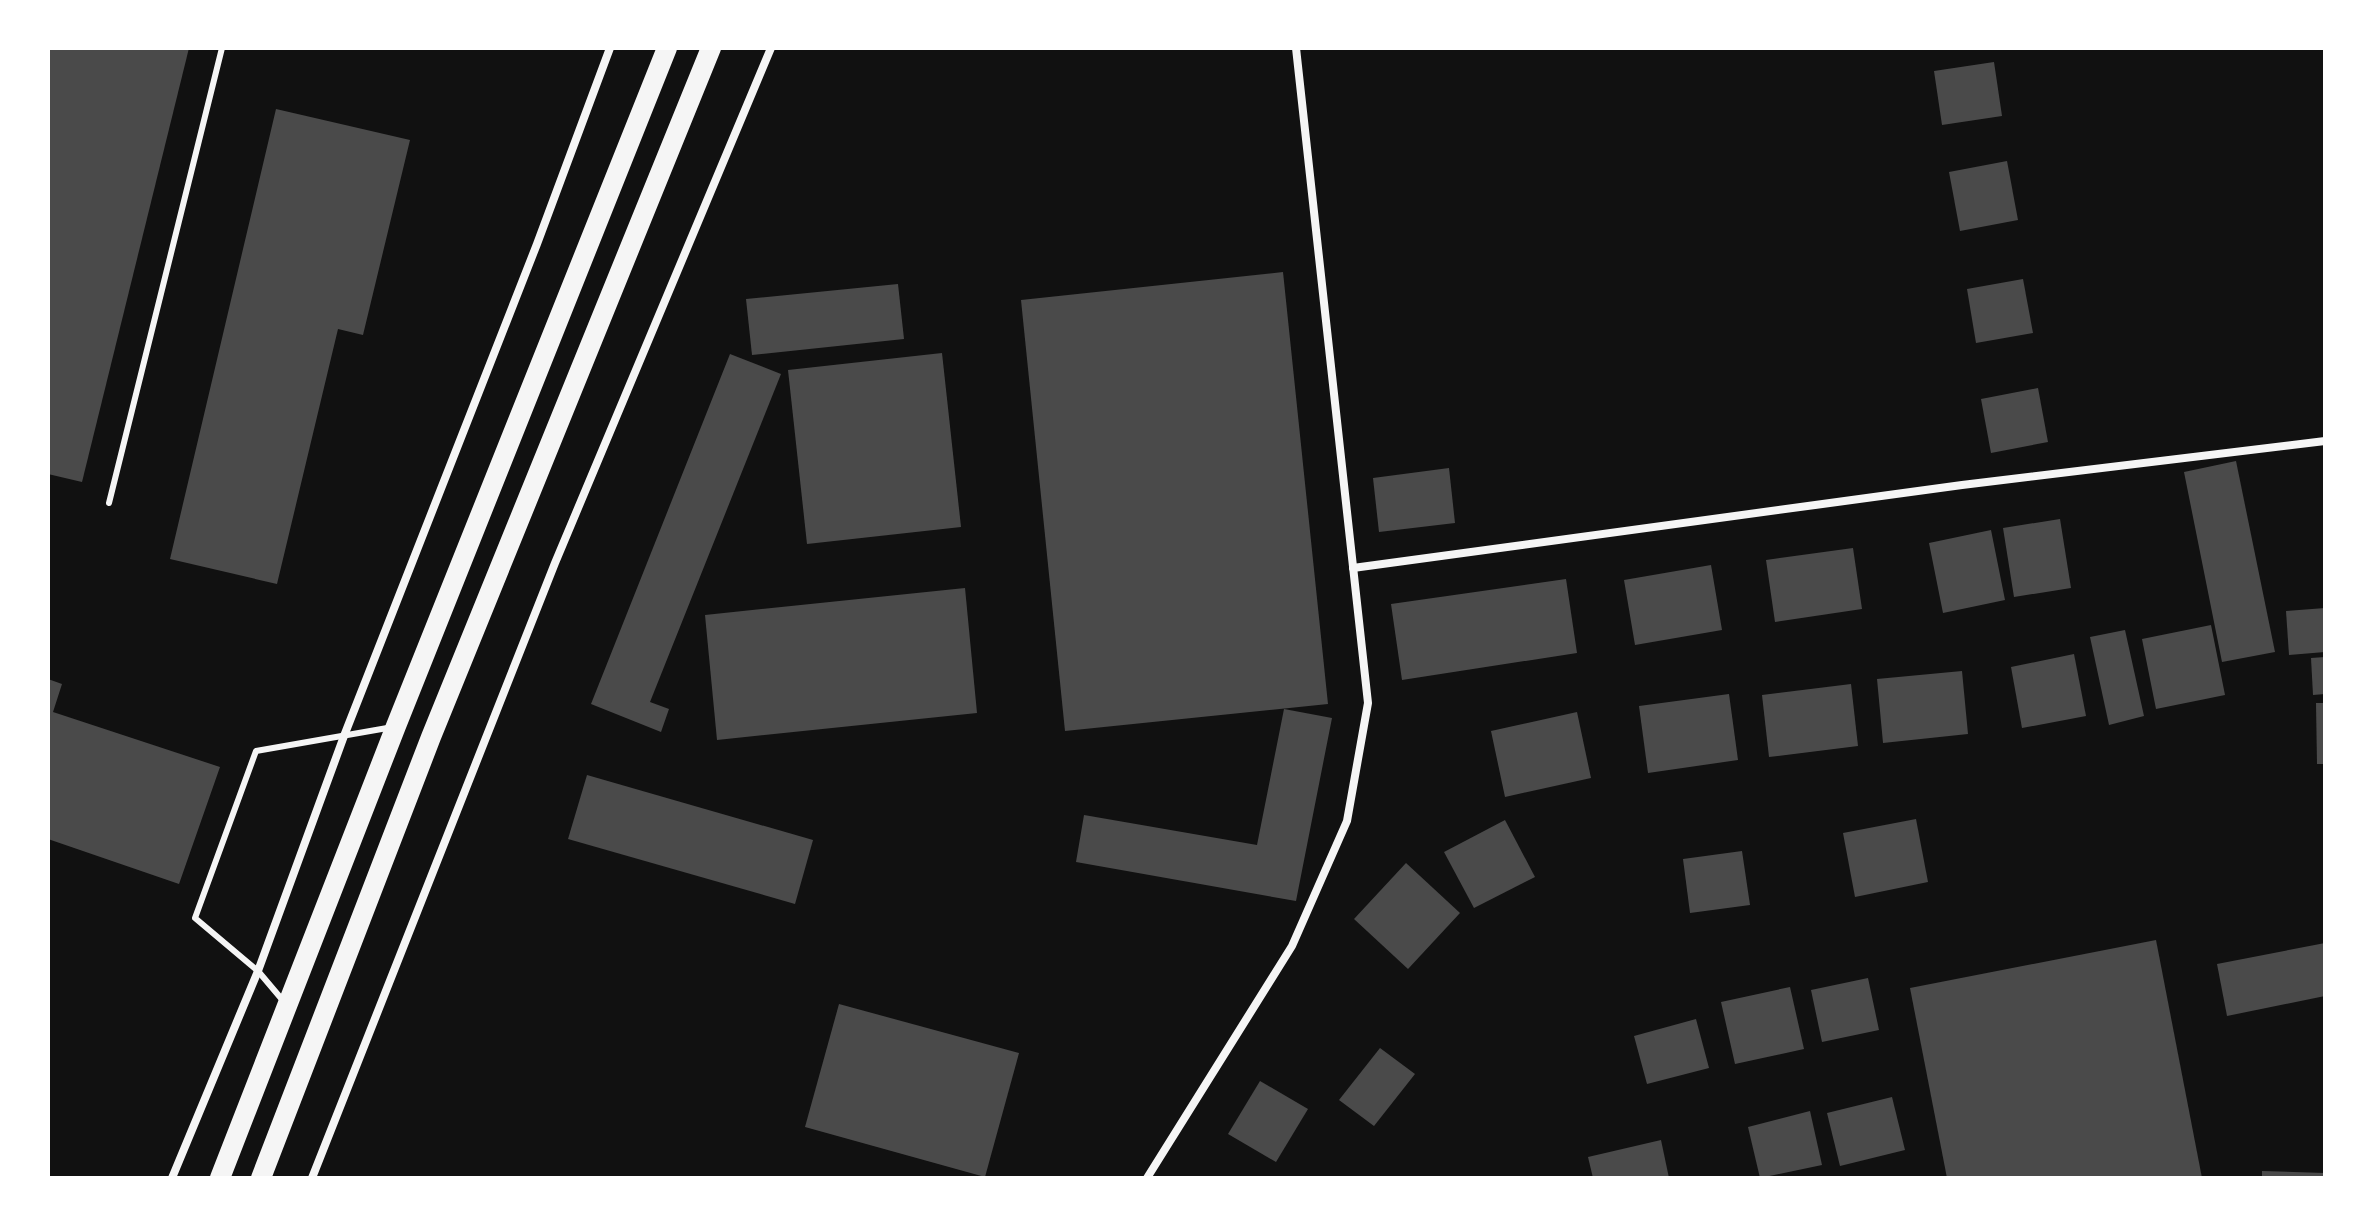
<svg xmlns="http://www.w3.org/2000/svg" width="2373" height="1226" font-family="Overpass,sans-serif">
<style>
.building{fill:#4a4a4a}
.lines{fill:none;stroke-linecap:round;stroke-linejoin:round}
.service{stroke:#f5f5f5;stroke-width:6}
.minor{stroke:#f5f5f5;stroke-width:8}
.primary{stroke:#f5f5f5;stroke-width:20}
</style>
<rect width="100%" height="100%" fill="#111"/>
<g class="building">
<polygon points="48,48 189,48 82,482 48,474"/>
<polygon points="1994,62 2002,116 1942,125 1934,71"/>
<polygon points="276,109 410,140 363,335 338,329 277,584 170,559"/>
<polygon points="2007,161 2018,220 1960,231 1949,172"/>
<polygon points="1283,272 1328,704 1065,731 1021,300"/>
<polygon points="2023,279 2033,333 1976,343 1967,289"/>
<polygon points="898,284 904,339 752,355 746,299"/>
<polygon points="942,353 961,527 807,544 788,370"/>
<polygon points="730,354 781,374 650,702 669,709 661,732 591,704"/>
<polygon points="2038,388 2048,442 1991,453 1981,399"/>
<polygon points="2236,461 2275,652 2222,662 2184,472"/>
<polygon points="1449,468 1455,523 1379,532 1373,478"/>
<polygon points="2060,519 2071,588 2014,597 2003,528"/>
<polygon points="1991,530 2005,600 1943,613 1929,543"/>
<polygon points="1853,548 1862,609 1775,622 1766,560"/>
<polygon points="1711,565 1722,630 1635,645 1624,580"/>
<polygon points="1566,579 1577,653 1402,680 1391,604"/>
<polygon points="965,588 977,713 717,740 705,615"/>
<polygon points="2325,608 2325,652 2289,655 2286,611"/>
<polygon points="2211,625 2225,695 2156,709 2142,639"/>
<polygon points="2125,630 2144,716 2109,725 2090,637"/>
<polygon points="2074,654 2086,716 2022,728 2011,667"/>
<polygon points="2325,657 2325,694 2313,695 2311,658"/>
<polygon points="1962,671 1968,734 1883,743 1877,679"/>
<polygon points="48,679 62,684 53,712 220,767 179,884 48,839"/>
<polygon points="1851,684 1858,746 1769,757 1762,695"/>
<polygon points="1729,694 1738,760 1648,773 1639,706"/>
<polygon points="2316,703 2325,703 2325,764 2317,764"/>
<polygon points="1284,709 1332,718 1296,901 1076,862 1084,815 1257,845"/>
<polygon points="1577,712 1591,778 1505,797 1491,731"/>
<polygon points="587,775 813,840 795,904 568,839"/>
<polygon points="1916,819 1928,882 1855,897 1843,833"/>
<polygon points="1505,820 1535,877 1474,908 1444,852"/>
<polygon points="1742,851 1750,905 1690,913 1683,859"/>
<polygon points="1406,863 1460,913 1408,969 1354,919"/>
<polygon points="2156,940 2202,1178 1947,1178 1910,988"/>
<polygon points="2325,943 2325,996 2227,1016 2217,964"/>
<polygon points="1868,978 1879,1030 1822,1042 1811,990"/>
<polygon points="1790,987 1804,1049 1735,1064 1721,1002"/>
<polygon points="839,1004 1019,1053 985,1177 805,1127"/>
<polygon points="1696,1019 1709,1068 1647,1084 1634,1036"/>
<polygon points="1380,1048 1415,1074 1374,1126 1339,1100"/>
<polygon points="1260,1081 1308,1109 1276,1162 1228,1134"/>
<polygon points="1892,1097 1905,1150 1840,1166 1827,1113"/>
<polygon points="1810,1111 1822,1165 1760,1178 1748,1127"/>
<polygon points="1661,1140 1669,1178 1593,1178 1588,1157"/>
<polygon points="2262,1171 2325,1173 2325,1178 2262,1178"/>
</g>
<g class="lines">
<g class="service">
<polyline points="109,503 222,48"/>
<polyline points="285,1003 258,971 195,918 256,751 393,727"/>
</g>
<g class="minor">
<polyline points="1353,568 1962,485 2325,441"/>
<polyline points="172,1178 258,971 344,736 537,244 610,48"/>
<polyline points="312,1178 555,563 771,48"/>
<polyline points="1147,1178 1292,946 1347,821 1368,703 1296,48"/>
</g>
<g class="primary">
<polyline points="220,1178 396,726 667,48"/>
<polyline points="261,1178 431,737 711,48"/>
</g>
</g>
<rect width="2373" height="1226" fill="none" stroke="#ffffff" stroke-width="100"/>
</svg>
